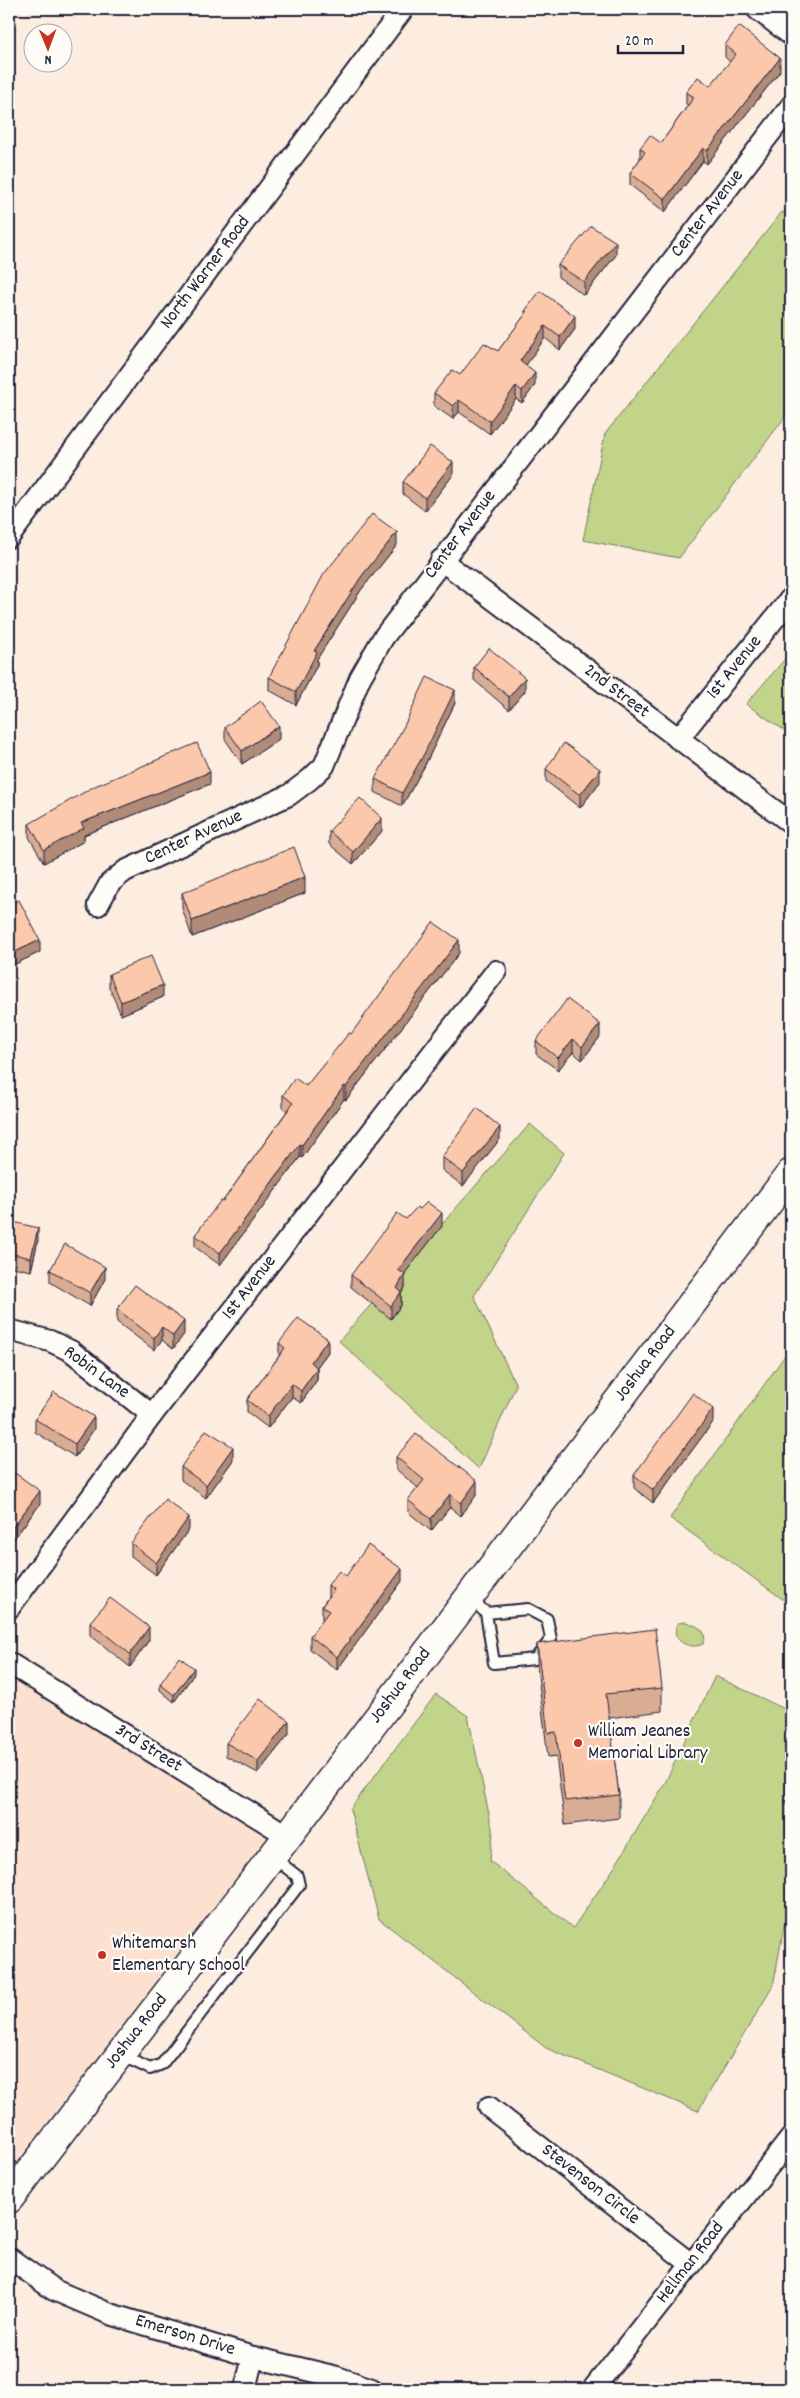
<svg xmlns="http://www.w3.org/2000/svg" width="800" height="2398" font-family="Dekko,sans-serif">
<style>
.built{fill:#fde1d0}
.green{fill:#c2d489;stroke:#727b62}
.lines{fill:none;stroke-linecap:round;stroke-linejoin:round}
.lane-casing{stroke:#22223b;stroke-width:14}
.street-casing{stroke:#22223b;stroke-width:24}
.secondary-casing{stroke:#22223b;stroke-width:31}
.lane{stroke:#fdfcf7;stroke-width:10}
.street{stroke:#fdfcf7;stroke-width:20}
.secondary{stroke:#fdfcf7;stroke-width:28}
.wall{fill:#d9ac94;stroke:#22223b}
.shaded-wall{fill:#b08c78;stroke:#22223b}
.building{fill:#fcc8ac;stroke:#22223b}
.poi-dot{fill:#c8321e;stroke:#fdfcf7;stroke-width:2}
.labels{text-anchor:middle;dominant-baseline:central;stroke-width:4.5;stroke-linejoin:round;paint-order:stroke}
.street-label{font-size:19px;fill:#22223b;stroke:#fdfcf7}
.poi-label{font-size:19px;fill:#22223b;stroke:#fdfcf7;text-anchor:start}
</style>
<rect width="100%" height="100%" fill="#fdece0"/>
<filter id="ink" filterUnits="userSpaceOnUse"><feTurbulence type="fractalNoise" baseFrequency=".02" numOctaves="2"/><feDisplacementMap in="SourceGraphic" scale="10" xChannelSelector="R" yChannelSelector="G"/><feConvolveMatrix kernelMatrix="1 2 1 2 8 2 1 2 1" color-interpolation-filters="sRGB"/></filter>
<g filter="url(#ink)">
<polygon class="built" points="9,1663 288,1836 9,2199"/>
<g class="green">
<polygon points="782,212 791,214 791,409 679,558 583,540 605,434"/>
<polygon points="791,652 791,735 746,704"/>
<polygon points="530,1124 564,1153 474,1296 516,1385 479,1469 339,1341"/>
<polygon points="791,1347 791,1605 670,1518"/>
<path d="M686 1622C697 1626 709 1630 703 1644 689 1651 668 1639 678 1623Z"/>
<polygon points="715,1676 791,1712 791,1889 773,1986 698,2111 546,2048 379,1919 350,1809 436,1694 468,1716 493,1833 490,1861 573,1928 614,1868 665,1783"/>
</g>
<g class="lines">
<defs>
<g id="lane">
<polyline points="470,1598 486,1613 494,1663 535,1659 551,1639 547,1619 528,1609 486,1613"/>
<polyline points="121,2055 150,2069 162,2064 299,1885 297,1876 273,1857"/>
</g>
<g id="street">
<polyline points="757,9 791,35"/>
<polyline points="9,537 403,9"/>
<polyline points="441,560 791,823"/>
<polyline points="678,739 791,598"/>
<polyline points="98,905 110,883 125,871 289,795 309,780 324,766 360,678 383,638 791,106"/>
<polyline points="9,1330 50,1341 71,1351 152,1415"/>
<polyline points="9,1608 152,1415 496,971"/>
<polyline points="9,1663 288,1836"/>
<polyline points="489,2107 691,2264"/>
<polyline points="9,2258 54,2290 110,2314 253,2357 337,2377 372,2389"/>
<polyline points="245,2389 253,2357"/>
<polyline points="593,2389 791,2138"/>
</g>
<polyline id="secondary" points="9,2199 288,1836 791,1173"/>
</defs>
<use href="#lane" class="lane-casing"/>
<use href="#street" class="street-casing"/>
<use href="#secondary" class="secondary-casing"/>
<use href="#lane" class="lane"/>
<use href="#street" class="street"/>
<use href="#secondary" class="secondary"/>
</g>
<g class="wall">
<polygon points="725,45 780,71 707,164 703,161 665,212 630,185 630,173 640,159 640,148 661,143 688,105 686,104 686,92 710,86 730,62 725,57"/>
<polygon points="616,255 584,295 558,277 558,265"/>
<polygon points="525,311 575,329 560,350 545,338 525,366 535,385 522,403 516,399 490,434 459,412 453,419 434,406 434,393 498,351 525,315"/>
<polygon points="453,475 425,511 403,494 403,482"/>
<polygon points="397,545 361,590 317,659 317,665 296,705 269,690 269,677"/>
<polygon points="474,667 525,691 509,710 474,680"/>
<polygon points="455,703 424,767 402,806 375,792 375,779"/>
<polygon points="225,727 279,739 242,764 225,739"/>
<polygon points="546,769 600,782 580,808 546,781"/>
<polygon points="210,784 84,835 84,841 44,863 29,837 29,824"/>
<polygon points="329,831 382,831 353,864 329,844"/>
<polygon points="182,893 305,893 192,937 182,908"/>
<polygon points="9,905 40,952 11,966 9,962"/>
<polygon points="459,953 346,1100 344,1099 302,1158 300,1157 220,1265 195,1247 195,1235 223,1201 287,1111 283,1108 283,1095 306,1086 351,1034"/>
<polygon points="109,974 163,997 121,1015 109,987"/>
<polygon points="600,1037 582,1060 573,1052 558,1070 536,1054 536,1041"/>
<polygon points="500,1139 463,1186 442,1170 442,1157"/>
<polygon points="420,1209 442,1226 404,1274 405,1287 401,1294 401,1305 391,1319 351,1287 351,1275 406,1219"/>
<polygon points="9,1221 38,1240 31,1271 9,1266"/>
<polygon points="50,1270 105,1279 90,1306 50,1282"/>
<polygon points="117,1309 184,1334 173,1349 162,1340 154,1350 117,1322"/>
<polygon points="279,1343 328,1352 317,1367 317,1380 301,1403 292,1397 268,1428 247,1412 247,1400 279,1356"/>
<polygon points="9,1377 13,1391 10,1421 9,1421"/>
<polygon points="35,1419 94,1429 75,1457 35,1432"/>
<polygon points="713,1422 653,1503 634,1488 634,1475"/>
<polygon points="396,1457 477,1494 461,1516 450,1507 431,1531 408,1512 408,1500 418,1488 396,1469"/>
<polygon points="233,1460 206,1498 181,1480 181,1467"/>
<polygon points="9,1481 40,1504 13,1540 9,1537"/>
<polygon points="189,1529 156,1575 131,1556 131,1543"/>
<polygon points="346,1576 402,1581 337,1670 310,1649 310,1636 323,1619 322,1619 322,1606 328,1597 328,1585"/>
<polygon points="90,1622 149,1640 130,1667 90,1635"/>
<polygon points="537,1644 662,1688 662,1711 609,1718 619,1795 619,1818 565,1825 556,1756 548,1757 537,1667"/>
<polygon points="194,1674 174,1702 160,1690 160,1684"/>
<polygon points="289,1734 258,1773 226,1756 226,1743"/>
</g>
<g class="shaded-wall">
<polygon points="780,58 780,71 707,164 707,151"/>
<polygon points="703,148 703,161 665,212 665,199"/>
<polygon points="616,242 616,255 584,295 584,282"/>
<polygon points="575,316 575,329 560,350 560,337"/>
<polygon points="545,326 545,338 520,374 520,361"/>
<polygon points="535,373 535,385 522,403 522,391"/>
<polygon points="516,386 516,399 490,434 490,421"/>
<polygon points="459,400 459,412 453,419 453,406"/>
<polygon points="453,462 453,475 425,511 425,498"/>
<polygon points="397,532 397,545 361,590 317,659 317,665 296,705 296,692 314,651 361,577"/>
<polygon points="525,678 525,691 509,710 509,697"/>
<polygon points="455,690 455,703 424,767 402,806 402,793"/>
<polygon points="279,726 279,739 242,764 242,751"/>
<polygon points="600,769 600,782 580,808 580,795"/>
<polygon points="210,772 210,784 84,835 84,841 44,863 44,850 81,823"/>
<polygon points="382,818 382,831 353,864 353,852"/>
<polygon points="305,877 305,893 192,937 192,921"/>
<polygon points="40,940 40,952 11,966 11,954"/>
<polygon points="459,940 459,953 346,1100 346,1087"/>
<polygon points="163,985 163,997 121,1015 121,1002"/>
<polygon points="600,1024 600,1037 582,1060 582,1047"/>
<polygon points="573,1039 573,1052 558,1070 558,1058"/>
<polygon points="344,1086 344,1099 302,1158 302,1145"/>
<polygon points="500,1127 500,1139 463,1186 463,1173"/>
<polygon points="300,1144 300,1157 220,1265 220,1253"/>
<polygon points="442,1213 442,1226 398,1282 398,1270"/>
<polygon points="38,1228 38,1240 31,1271 31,1258"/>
<polygon points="105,1267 105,1279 90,1306 90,1293"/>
<polygon points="405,1274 405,1287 401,1294 401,1305 391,1319 391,1306 397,1288"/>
<polygon points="184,1321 184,1334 173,1349 173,1336"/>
<polygon points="162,1327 162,1340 154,1350 154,1338"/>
<polygon points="328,1339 328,1352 311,1375 311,1362"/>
<polygon points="317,1368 317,1380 301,1403 301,1391"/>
<polygon points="13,1378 13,1391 10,1421 10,1409"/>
<polygon points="292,1384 292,1397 268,1428 268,1416"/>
<polygon points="713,1409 713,1422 653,1503 653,1490"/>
<polygon points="94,1417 94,1429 75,1457 75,1444"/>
<polygon points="233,1447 233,1460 206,1498 206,1485"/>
<polygon points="477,1481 477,1494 461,1516 461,1503"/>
<polygon points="40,1491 40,1504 13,1540 13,1527"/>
<polygon points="450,1494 450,1507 431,1531 431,1519"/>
<polygon points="189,1517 189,1529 156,1575 156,1563"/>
<polygon points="402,1569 402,1581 337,1670 337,1657"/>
<polygon points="149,1627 149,1640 130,1667 130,1654"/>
<polygon points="194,1668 194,1674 174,1702 174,1695"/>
<polygon points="289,1721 289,1734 258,1773 258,1761"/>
</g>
<g class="building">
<polygon points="739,26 780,58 707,151 703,148 665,199 630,173 645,152 640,148 650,135 661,143 694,97 686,92 698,77 710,86 736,54 725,45"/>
<polygon points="591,226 616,242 584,282 558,265"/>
<polygon points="540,291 575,316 560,337 545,326 520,361 535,373 522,391 516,386 490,421 459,400 453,406 434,393 452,370 460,375 484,343 498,351 527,312 525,311"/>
<polygon points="430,446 453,462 425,498 403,482"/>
<polygon points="372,514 397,532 361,577 314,651 317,652 296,692 269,677 324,574"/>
<polygon points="489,648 525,678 509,697 474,667"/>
<polygon points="427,677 455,690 424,754 402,793 375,779 404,726"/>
<polygon points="261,701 279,726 242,751 225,727"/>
<polygon points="197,743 210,772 81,823 84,828 44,850 29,824 95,786"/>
<polygon points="564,743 600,769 580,795 546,769"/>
<polygon points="360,798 382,818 353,852 329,831"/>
<polygon points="294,847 305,877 192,921 182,893"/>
<polygon points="19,900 40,940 11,954 9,950 9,905"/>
<polygon points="433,922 459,940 346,1087 344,1086 302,1145 300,1144 220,1253 195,1235 221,1200 223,1201 293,1103 283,1095 295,1078 306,1086 349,1033 351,1034"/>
<polygon points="151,956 163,985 121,1002 109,974"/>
<polygon points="567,999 600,1024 582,1047 573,1039 558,1058 536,1041"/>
<polygon points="477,1108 500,1127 463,1173 442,1157"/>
<polygon points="427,1202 442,1213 398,1270 405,1274 397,1288 401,1292 391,1306 351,1275 397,1213 406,1219 417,1207 420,1209"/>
<polygon points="9,1221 38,1228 31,1258 9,1253"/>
<polygon points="65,1244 105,1267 90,1293 50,1270"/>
<polygon points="135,1285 184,1321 173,1336 162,1327 154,1338 117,1309"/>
<polygon points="298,1318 328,1339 311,1362 317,1368 301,1391 292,1384 268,1416 247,1400 285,1348 279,1343"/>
<polygon points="9,1377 13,1378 10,1409 9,1409"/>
<polygon points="54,1392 94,1417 75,1444 35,1419"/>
<polygon points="693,1393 713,1409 653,1490 634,1475"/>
<polygon points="206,1430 233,1447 206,1485 181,1467"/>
<polygon points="416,1434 477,1481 461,1503 450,1494 431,1519 408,1500 424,1480 396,1457"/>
<polygon points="15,1473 40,1491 13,1527 9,1524 9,1481"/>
<polygon points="165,1499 189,1517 156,1563 131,1543"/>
<polygon points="368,1545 402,1569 337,1657 310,1636 329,1611 322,1606 334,1590 328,1585 339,1571 346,1576"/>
<polygon points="110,1598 149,1627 130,1654 90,1622"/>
<polygon points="655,1629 662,1688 606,1694 619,1795 565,1801 556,1732 548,1733 537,1644"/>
<polygon points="179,1657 194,1668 174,1695 160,1684"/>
<polygon points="260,1699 289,1721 258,1761 226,1743"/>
</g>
</g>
<g class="poi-dot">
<circle cx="578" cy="1743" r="5"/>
<circle cx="102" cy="1955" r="5"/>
</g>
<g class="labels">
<g class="street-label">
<text transform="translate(708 214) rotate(-52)">Center Avenue</text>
<text transform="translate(206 273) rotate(-53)">North Warner Road</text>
<text transform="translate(461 535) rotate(-53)">Center Avenue</text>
<text transform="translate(735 668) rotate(-51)">1st Avenue</text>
<text transform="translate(616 692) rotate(37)">2nd Street</text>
<text transform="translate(194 838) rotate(-25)">Center Avenue</text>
<text transform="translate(250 1288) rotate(-52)">1st Avenue</text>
<text transform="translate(646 1364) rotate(-53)">Joshua Road</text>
<text transform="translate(96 1373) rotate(36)">Robin Lane</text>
<text transform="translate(401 1686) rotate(-53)">Joshua Road</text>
<text transform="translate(148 1749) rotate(32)">3rd Street</text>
<text transform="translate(137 2032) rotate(-52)">Joshua Road</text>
<text transform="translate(590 2185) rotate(38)">Stevenson Circle</text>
<text transform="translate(691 2263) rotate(-52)">Hellman Road</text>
<text transform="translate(185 2336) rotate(17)">Emerson Drive</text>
</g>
<g class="poi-label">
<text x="588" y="1732">William Jeanes<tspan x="588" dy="22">Memorial Library</tspan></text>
<text x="112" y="1944">Whitemarsh<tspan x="112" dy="22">Elementary School</tspan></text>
</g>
</g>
<rect width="800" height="2398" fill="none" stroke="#fdfcf7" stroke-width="30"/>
<rect x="15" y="15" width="770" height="2368" fill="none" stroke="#22223b" stroke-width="2" filter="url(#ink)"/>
<g transform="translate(48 48) rotate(179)"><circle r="24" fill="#fdfcf7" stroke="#a5a5ac"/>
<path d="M0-4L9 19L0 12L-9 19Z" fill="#c8321e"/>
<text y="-8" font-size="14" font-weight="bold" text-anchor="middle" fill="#22223b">N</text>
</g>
<path d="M618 45v8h65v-8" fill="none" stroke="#22223b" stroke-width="2.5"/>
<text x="625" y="45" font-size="15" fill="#22223b" stroke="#fdfcf7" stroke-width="4" paint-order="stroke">20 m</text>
</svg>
